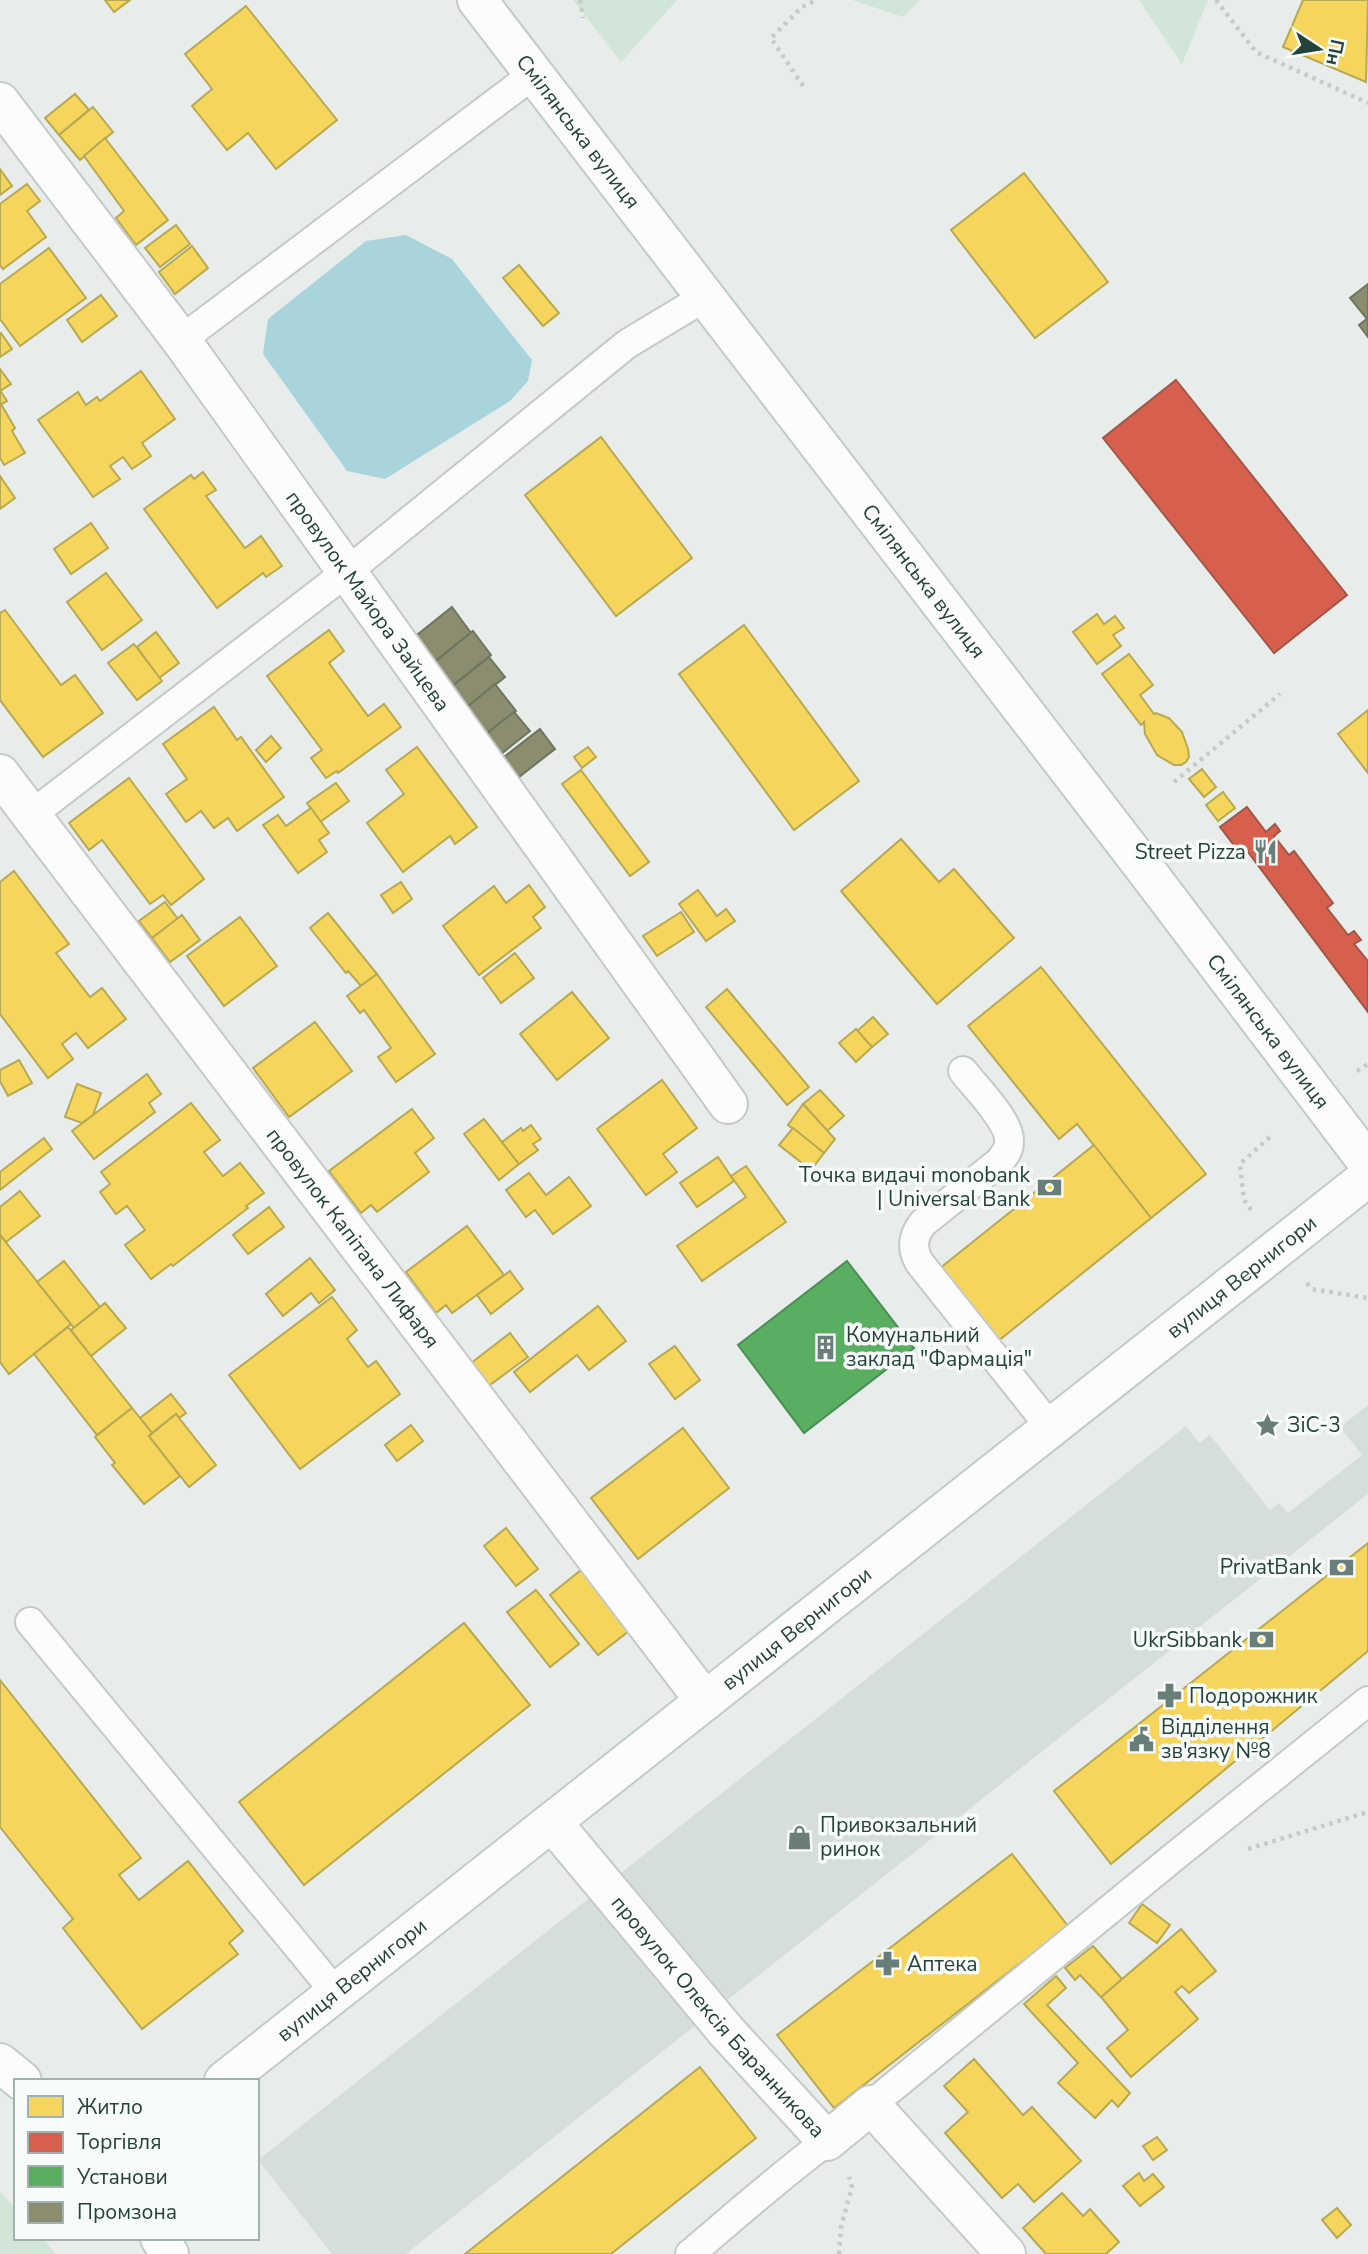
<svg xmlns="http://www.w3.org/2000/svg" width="1368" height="2254" font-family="'Nunito Sans',sans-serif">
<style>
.built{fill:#d6dedb}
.green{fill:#d1e6d8}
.water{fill:#a9d4db}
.homes{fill:#f6d55c;stroke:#b7a952;stroke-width:2}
.shops{fill:#d6604d;stroke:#a15747;stroke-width:2}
.public{fill:#5aae61;stroke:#4a8e55;stroke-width:2}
.industry{fill:#8c8c6e;stroke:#6d765e;stroke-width:2}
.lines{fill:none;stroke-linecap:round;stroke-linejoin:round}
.lane-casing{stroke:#c5cac8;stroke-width:32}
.street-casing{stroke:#c5cac8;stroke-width:42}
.secondary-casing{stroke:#c3cbc8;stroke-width:42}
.path{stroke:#c3ccca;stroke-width:4.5;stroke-dasharray:3.5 5;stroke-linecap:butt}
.lane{stroke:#fcfcfc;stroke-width:28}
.street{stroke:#fcfcfc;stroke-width:38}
.secondary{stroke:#fcfcfc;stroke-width:38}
.labels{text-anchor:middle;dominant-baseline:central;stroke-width:7;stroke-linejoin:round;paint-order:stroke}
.street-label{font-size:21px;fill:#24423a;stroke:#f7fbf9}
.poi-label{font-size:21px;fill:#24423a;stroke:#f7fbf9;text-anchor:start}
</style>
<rect width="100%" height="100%" fill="#e8edeb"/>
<polygon class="built" points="1368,1405 1368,1494 406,2254 332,2254 258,2160 1186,1426 1199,1443 1210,1435 1270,1510 1279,1503 1288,1513 1362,1455 1340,1427"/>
<g class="green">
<polygon points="573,0 677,0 621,62"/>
<polygon points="852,0 920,0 903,17"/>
<polygon points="1139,0 1208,0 1182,64"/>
<polygon points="0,2191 16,2209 16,2238 42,2238 56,2254 0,2254"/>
</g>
<polygon class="water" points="406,235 452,259 532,360 528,381 510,401 385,479 347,471 263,354 268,319 366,241"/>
<g class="homes">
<polygon points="105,0 130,0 114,12"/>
<polygon points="1303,0 1368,0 1366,82 1283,47"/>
<polygon points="246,6 337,120 276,169 248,133 227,150 192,106 212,89 185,54"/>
<polygon points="75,94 89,110 59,135 45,118"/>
<polygon points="93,107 113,132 80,160 59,135"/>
<polygon points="105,138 168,220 136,245 116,218 124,211 84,156"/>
<polygon points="0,169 12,186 0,195"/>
<polygon points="1024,173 1108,282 1035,338 951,230"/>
<polygon points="27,184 40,201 27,211 46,237 3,269 0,265 0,204"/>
<polygon points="176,225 190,244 160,267 145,248"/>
<polygon points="192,246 208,268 175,294 159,272"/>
<polygon points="49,248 86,298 20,346 0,319 0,284"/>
<polygon points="519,265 559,313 543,326 503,278"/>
<polygon points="101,295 117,316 82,342 67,320"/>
<polygon points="1,333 12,349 0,357 0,334"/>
<polygon points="0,369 11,384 0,391"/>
<polygon points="141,371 175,419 142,443 151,456 132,469 123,457 110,466 120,479 93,497 38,420 78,392 86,405 97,397 100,401"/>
<polygon points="0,390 7,401 1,404 15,428 12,431 25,453 4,465 0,458"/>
<polygon points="601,437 692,558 616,616 525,495"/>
<polygon points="203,472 216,490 206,496 245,548 261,536 282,566 266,577 263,573 217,608 144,509 191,475 194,479"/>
<polygon points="0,476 15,498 0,509"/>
<polygon points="91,523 108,548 71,574 54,549"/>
<polygon points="106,573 142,620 102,650 67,602"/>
<polygon points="5,610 61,685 75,675 103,713 43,757 0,700 0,613"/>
<polygon points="1097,614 1104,624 1115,616 1124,628 1113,635 1121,646 1097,664 1073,632"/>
<polygon points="744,625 859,781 794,830 679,674"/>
<polygon points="329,630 344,651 329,663 368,716 384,704 401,727 338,773 337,771 326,778 311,758 322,750 267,676"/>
<polygon points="156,632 179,663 159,678 137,647"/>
<polygon points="134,644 162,681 137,700 108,663"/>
<polygon points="1129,654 1153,685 1140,695 1154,714 1156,713 1169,718 1182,732 1188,749 1189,757 1186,762 1181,765 1174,765 1157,755 1145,734 1144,722 1141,725 1102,674"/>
<polygon points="214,707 237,740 241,737 284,797 237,831 228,818 214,828 201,811 186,822 166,794 187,779 163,744"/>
<polygon points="1368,710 1368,773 1338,734"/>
<polygon points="271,736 281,748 266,762 256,750"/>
<polygon points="417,747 477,827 455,844 450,836 403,872 367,823 404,794 386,770"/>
<polygon points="588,747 596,757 582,768 574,757"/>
<polygon points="1202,769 1216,787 1204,797 1189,779"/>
<polygon points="581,770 649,862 630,876 562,784"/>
<polygon points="129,778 204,879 171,905 163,895 150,904 102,840 89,850 69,823"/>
<polygon points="336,783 349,801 320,822 307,803"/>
<polygon points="1223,792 1235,808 1218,821 1206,805"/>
<polygon points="311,808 329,833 319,840 327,852 298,873 263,825 278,815 286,826"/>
<polygon points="901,839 939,882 954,869 1014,938 937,1004 841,891"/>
<polygon points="14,871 69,944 56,953 90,997 102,988 126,1019 88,1048 76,1033 62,1044 73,1059 48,1078 0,1014 0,882"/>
<polygon points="401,882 412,899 393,913 381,895"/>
<polygon points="529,885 545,907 533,917 541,928 479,975 443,926 494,886 506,903"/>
<polygon points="698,890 717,916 726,909 735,921 706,941 679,904"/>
<polygon points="165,902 178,919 152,938 139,921"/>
<polygon points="681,912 694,932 657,956 643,936"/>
<polygon points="328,913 377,974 361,986 348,971 346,973 310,928"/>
<polygon points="182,915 200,940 170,962 152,938"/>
<polygon points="240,917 277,966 224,1006 187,956"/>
<polygon points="515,953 534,978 501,1003 483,978"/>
<polygon points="1041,967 1206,1174 1151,1218 1077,1124 1059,1139 968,1026"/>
<polygon points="377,974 435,1054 396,1082 378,1057 391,1048 364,1010 360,1013 347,996"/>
<polygon points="727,989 809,1087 787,1105 706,1007"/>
<polygon points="572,992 609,1038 557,1080 520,1034"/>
<polygon points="873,1017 888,1034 872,1047 857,1031"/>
<polygon points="315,1022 352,1071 289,1117 253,1068"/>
<polygon points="856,1029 872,1047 856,1062 839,1043"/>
<polygon points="19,1060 32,1083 8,1096 0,1081 0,1070"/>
<polygon points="147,1074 161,1094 149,1103 155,1112 94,1159 72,1131"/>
<polygon points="662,1080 697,1128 663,1154 677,1172 646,1195 597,1129"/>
<polygon points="77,1084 101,1093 93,1115 82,1123 65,1117"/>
<polygon points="820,1090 844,1116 827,1131 803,1104"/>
<polygon points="191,1103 220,1140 204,1152 223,1176 240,1163 264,1193 246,1206 248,1208 173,1266 171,1264 151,1279 125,1245 145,1230 127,1206 116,1214 100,1192 110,1184 101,1172"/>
<polygon points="803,1104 835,1139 824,1153 788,1125"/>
<polygon points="412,1109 434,1138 415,1153 429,1172 377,1212 371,1205 361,1213 329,1171"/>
<polygon points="484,1119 519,1164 499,1180 464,1134"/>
<polygon points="531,1125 541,1139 533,1144 538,1150 519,1164 502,1142 521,1128 523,1131"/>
<polygon points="793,1128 824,1153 811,1170 779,1145"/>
<polygon points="44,1138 52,1149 0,1190 0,1172"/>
<polygon points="1094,1145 1151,1218 997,1342 939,1269"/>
<polygon points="718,1157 734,1181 697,1207 680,1183"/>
<polygon points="746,1166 786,1222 702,1281 677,1246 746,1197 731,1176"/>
<polygon points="529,1173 546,1195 569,1177 591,1206 553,1234 535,1210 526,1217 506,1190"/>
<polygon points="20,1191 40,1216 6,1242 0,1235 0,1207"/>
<polygon points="269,1207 284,1227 248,1254 233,1235"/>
<polygon points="467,1226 504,1275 452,1313 446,1305 436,1313 406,1272"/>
<polygon points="0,1235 71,1324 9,1374 0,1362"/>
<polygon points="310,1258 335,1290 319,1303 311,1293 283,1316 266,1294"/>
<polygon points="64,1261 100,1307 74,1328 37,1282"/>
<polygon points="510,1271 523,1289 491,1314 477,1295"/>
<polygon points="332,1297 357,1330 347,1339 368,1367 376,1361 400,1394 300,1469 229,1375"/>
<polygon points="105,1303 126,1328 91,1356 71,1330"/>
<polygon points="598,1306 626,1341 589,1370 577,1355 530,1392 514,1372"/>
<polygon points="68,1327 132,1408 97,1435 34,1354"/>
<polygon points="510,1333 528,1357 487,1387 470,1364"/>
<polygon points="675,1346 700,1380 675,1399 649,1364"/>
<polygon points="171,1394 186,1413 179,1418 176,1414 152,1433 140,1418"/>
<polygon points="132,1408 152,1433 149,1436 180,1476 144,1504 112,1465 115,1463 95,1437"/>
<polygon points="176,1414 216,1465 189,1487 149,1436"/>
<polygon points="411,1425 423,1441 397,1461 385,1445"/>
<polygon points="683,1428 729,1488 638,1559 591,1498"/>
<polygon points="506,1528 538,1569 516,1586 484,1546"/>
<polygon points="1368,1543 1368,1651 1111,1864 1054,1791"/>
<polygon points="581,1570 629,1631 598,1655 550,1595"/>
<polygon points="536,1590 579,1644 550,1667 507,1612"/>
<polygon points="464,1623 530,1705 304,1885 239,1802"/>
<polygon points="0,1680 141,1858 119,1875 139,1900 188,1861 243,1931 229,1943 238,1954 142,2029 63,1928 73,1919 0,1827"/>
<polygon points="1012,1854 1068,1926 834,2108 777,2035"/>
<polygon points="1142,1904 1170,1925 1157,1943 1129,1923"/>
<polygon points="1181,1929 1216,1971 1189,1993 1182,1986 1175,1992 1198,2019 1131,2077 1107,2048 1128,2030 1101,1997"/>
<polygon points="1093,1946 1122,1979 1101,1997 1080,1975 1075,1980 1065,1968"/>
<polygon points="1056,1976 1066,1988 1047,2005 1130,2093 1118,2107 1112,2100 1095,2118 1058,2083 1078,2063 1024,2004"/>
<polygon points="974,2059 1023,2115 1032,2107 1081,2161 1034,2202 1018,2184 1002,2198 945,2133 968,2112 944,2086"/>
<polygon points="700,2067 756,2138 611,2254 465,2254"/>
<polygon points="1157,2137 1167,2150 1153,2160 1143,2146"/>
<polygon points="1139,2173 1144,2181 1153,2174 1164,2187 1140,2206 1123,2186"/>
<polygon points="1062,2193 1083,2216 1090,2209 1119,2242 1106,2254 1046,2254 1023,2228"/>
<polygon points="1337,2208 1351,2225 1337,2238 1322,2220"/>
</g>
<g class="shops">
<polygon points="1176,380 1347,595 1274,653 1103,438"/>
<polygon points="1247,807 1266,832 1275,824 1280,831 1274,836 1289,855 1294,851 1333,903 1327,908 1348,935 1354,931 1361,940 1354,944 1368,961 1368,1012 1245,848 1239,852 1220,827"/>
</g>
<polygon class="public" points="847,1261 914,1348 804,1433 738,1345"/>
<g class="industry">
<polygon points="1368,284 1368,318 1367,319 1350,298"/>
<polygon points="1368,318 1368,337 1359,325"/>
<polygon points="452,607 471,633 432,664 412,639"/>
<polygon points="473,631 491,655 450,688 432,664"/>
<polygon points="489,657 505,677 466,708 450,688"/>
<polygon points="495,684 516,711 486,734 466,708"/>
<polygon points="514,712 530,731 501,754 486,734"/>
<polygon points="540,729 555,749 519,777 504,757"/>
</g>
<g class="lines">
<defs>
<g id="lane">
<polyline points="181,340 534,74"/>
<polyline points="31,815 348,571 627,344 705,297"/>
<path d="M963 1071C975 1087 1011 1122 1009 1142 1009 1151 1004 1156 999 1162L923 1223C913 1236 911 1247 919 1262L1051 1428"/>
<polyline points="30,1622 336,1993"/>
<polyline points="871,2105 1175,1856 1368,1701"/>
<path d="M690 2254C735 2216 779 2177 827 2141"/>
</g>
<g id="street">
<path id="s1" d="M0 102 181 340 728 1104"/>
<path id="s2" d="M0 774 705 1701"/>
<path id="s3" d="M552 1822 726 2031 827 2141 871 2105 1006 2254"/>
</g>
<g id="secondary">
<path id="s4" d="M477 0 1142 865 1368 1163"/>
<polyline points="0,2063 22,2081"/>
<path id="s5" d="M224 2081 1368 1177"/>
<polyline points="160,2238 169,2254"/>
</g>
</defs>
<use href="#lane" class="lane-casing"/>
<use href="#street" class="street-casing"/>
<use href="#secondary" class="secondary-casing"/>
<g class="path">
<polyline points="580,0 583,18"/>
<polyline points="1216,0 1256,52 1368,103"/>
<polyline points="803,86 771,38 802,7 817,0"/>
<polyline points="1174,782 1280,694"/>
<polyline points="1357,1071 1368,1064"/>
<polyline points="1251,1210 1244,1200 1240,1164 1271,1136"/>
<polyline points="1307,1283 1312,1289 1368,1298"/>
<polyline points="1248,1849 1368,1812"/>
<polyline points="839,2254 841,2227 852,2187 849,2177"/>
</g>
<use href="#lane" class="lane"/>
<use href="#street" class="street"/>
<use href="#secondary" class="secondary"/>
</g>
<defs>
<symbol id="restaurant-bare" viewBox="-9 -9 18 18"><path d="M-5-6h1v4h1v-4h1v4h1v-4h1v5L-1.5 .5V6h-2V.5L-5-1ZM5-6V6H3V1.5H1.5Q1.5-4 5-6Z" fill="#697e78" stroke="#f7fbf9" stroke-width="2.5" paint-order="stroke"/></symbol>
<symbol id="bank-bare" viewBox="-9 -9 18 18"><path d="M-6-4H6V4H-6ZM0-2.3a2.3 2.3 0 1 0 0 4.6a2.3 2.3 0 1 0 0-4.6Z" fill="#697e78" stroke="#f7fbf9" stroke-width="2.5" paint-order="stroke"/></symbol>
<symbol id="building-bare" viewBox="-9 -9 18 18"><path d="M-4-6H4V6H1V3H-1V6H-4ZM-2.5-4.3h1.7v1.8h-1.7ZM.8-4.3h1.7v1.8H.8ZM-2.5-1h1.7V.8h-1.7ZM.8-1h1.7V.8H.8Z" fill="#697e78" stroke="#f7fbf9" stroke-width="2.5" paint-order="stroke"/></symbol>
<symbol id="sight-bare" viewBox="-9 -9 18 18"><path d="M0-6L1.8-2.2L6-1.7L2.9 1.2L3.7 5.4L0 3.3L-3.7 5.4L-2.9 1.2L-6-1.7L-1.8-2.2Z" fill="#697e78" stroke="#f7fbf9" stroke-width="2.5" paint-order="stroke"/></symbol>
<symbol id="pharmacy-bare" viewBox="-9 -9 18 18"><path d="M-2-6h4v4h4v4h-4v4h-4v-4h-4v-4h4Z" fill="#697e78" stroke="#f7fbf9" stroke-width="2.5" paint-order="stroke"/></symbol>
<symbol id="civic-bare" viewBox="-9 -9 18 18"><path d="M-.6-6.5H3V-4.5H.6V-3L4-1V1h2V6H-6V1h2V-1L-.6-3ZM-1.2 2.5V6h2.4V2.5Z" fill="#697e78" stroke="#f7fbf9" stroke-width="2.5" paint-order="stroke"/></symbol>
<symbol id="shop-bare" viewBox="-9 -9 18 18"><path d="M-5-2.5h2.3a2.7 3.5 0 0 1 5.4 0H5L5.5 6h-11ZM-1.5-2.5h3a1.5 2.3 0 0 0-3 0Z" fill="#697e78" stroke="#f7fbf9" stroke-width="2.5" paint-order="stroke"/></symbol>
</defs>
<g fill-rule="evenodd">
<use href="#restaurant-bare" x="1248" y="834" width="35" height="35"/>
<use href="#bank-bare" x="1032" y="1170" width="35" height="35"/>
<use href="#building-bare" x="808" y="1330" width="35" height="35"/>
<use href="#sight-bare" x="1250" y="1408" width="35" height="35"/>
<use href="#bank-bare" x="1324" y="1550" width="35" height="35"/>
<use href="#bank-bare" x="1244" y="1622" width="35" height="35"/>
<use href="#pharmacy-bare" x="1152" y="1678" width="35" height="35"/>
<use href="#civic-bare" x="1124" y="1722" width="35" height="35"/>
<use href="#shop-bare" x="782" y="1820" width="35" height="35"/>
<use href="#pharmacy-bare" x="870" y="1946" width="35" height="35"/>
</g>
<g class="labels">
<g class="street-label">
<text stroke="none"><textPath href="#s4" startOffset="166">Смілянська вулиця</textPath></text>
<text stroke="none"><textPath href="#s4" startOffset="733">Смілянська вулиця</textPath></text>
<text stroke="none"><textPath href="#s1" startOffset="620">провулок Майора Зайцева</textPath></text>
<text stroke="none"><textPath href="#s4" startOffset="1300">Смілянська вулиця</textPath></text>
<text stroke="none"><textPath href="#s2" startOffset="583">провулок Капітана Лифаря</textPath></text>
<text stroke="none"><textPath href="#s5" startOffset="1297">вулиця Вернигори</textPath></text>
<text stroke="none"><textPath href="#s5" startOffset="730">вулиця Вернигори</textPath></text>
<text stroke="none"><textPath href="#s5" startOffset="163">вулиця Вернигори</textPath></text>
<text stroke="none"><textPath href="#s3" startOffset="256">провулок Олексія Баранникова</textPath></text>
</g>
<g class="poi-label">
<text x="1246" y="852" text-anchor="end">Street Pizza</text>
<text x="1030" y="1175" text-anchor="end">Точка видачі monobank<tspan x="1030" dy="24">| Universal Bank</tspan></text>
<text x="846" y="1335">Комунальний<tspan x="846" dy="24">заклад "Фармація"</tspan></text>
<text x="1287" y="1425">ЗіС-3</text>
<text x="1322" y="1567" text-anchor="end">PrivatBank</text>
<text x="1242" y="1640" text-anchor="end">UkrSibbank</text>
<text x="1189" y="1696">Подорожник</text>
<text x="1161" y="1727">Відділення<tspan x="1161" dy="24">зв'язку №8</tspan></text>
<text x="820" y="1825">Привокзальний<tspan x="820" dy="24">ринок</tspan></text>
<text x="907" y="1964">Аптека</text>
</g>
</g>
<rect x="14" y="2079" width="245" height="161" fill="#f7fbf9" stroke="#a3b1ad" stroke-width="2"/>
<rect x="28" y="2096" width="35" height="21" fill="#f6d55c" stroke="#a3b1ad" stroke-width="2"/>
<text x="77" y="2114" font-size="21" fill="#24423a">Житло</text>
<rect x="28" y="2132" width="35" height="21" fill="#d6604d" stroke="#a3b1ad" stroke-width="2"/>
<text x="77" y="2149" font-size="21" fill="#24423a">Торгівля</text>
<rect x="28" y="2166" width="35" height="21" fill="#5aae61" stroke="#a3b1ad" stroke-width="2"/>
<text x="77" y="2184" font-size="21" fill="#24423a">Установи</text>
<rect x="28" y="2202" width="35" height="21" fill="#8c8c6e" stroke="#a3b1ad" stroke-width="2"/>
<text x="77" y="2219" font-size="21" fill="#24423a">Промзона</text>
<g transform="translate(1319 49) rotate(102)" stroke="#f7fbf9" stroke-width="5" paint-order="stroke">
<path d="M0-5L12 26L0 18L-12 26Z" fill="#24423a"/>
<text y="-10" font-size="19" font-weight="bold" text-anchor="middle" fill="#24423a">Пн</text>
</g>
</svg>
